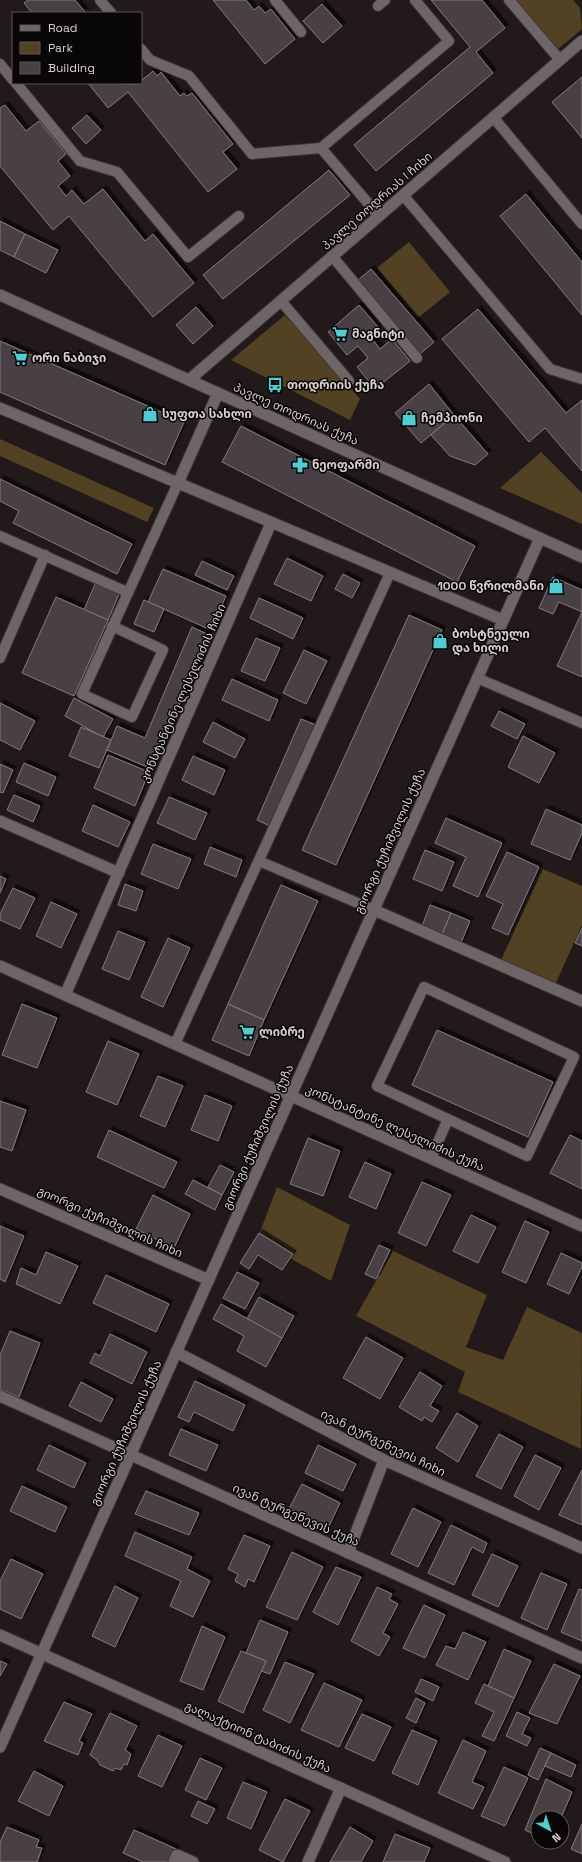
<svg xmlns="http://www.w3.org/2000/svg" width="582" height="1862" font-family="'Space Grotesk','Noto Sans Georgian',sans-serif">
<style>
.green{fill:#524122}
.building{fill:#484045;stroke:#847a81;filter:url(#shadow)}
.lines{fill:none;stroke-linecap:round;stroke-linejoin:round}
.service-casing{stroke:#3c3636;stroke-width:12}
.minor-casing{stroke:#3c3636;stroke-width:13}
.tertiary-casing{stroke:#3c3636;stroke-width:13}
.service{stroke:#706566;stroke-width:10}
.minor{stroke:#706566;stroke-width:11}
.tertiary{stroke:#706566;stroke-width:11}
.labels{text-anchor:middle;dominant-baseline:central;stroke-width:3;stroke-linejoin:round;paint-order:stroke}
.street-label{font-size:12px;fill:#d7d0d1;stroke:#090606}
.poi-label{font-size:12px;font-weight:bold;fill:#d7d0d1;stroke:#090606;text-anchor:start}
</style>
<defs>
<filter id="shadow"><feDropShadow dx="3.5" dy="-3.5" stdDeviation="0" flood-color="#0009"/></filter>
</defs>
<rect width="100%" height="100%" fill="#22191a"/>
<g class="green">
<polygon points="515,0 573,0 580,8 582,29 557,50"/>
<polygon points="409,242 450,292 418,318 377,268"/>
<polygon points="285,315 360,399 350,420 231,360"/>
<polygon points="0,439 154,508 147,522 0,456"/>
<polygon points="541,452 582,493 582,524 500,488"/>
<polygon points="543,869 582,886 582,925 555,985 501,960"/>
<polygon points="277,1187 350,1225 331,1281 257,1240"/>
<polygon points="393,1251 487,1295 466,1347 503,1360 527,1307 582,1333 581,1449 458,1392 465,1372 356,1316"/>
</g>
<g class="building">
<polygon points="28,0 75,0 86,13 32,13 24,3"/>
<polygon points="213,0 246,0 254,10 259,6 265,13 271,9 295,39 265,64"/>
<polygon points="431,0 482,0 505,28 476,52 493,73 376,171 354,145 470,47"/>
<polygon points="322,4 342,26 323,43 303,21"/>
<polygon points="153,71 157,76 161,72 180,96 184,93 187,96 192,93 233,144 223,152 237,169 208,192 128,92 108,108 88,83 137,84 141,83 141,81"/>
<polygon points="582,77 582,138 552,102"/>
<polygon points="5,105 26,131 39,121 66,154 58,161 70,176 58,186 66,196 72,190 84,204 103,189 145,241 153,234 194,283 153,317 69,216 53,230 0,166 0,108"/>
<polygon points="87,115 101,130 86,144 72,128"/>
<polygon points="329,170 350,195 223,299 203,275"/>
<polygon points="526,194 582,262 582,315 500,216"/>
<polygon points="0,221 25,234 14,257 0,250"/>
<polygon points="25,234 58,250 46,273 14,257"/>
<polygon points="371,269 434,342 420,354 357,281"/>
<polygon points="359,305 379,328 370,336 380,349 392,339 410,361 375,389 357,367 368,358 358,346 347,355 328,332"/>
<polygon points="196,307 213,326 193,344 176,325"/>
<polygon points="478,309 566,413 582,400 582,471 545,428 529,442 442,339"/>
<polygon points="0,341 184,422 165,465 0,392"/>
<polygon points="429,384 454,415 421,443 395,413"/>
<polygon points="454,415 488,454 475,465 450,456 431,435"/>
<polygon points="241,426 475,546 457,582 222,462"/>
<polygon points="0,479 132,544 117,574 13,523 19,511 0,501"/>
<polygon points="287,558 323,576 311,601 274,584"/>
<polygon points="202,561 234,576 227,590 195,575"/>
<polygon points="163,569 226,596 211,630 148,602"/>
<polygon points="343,574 360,583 352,598 335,589"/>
<polygon points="553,577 582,590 582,612 559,602 553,614 539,608"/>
<polygon points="95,584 119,594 108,620 84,610"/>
<polygon points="56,597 108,620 74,696 22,673"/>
<polygon points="259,598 303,618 293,639 250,618"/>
<polygon points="144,600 164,609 154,632 134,624"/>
<polygon points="582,612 582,677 557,666"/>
<polygon points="409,615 442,630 336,865 302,850"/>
<polygon points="192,627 209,635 152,769 107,750 117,726 145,738"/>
<polygon points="256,638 280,648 265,681 241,671"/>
<polygon points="304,650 327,661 306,704 283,693"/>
<polygon points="232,679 278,700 269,721 222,700"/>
<polygon points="74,698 113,719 103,737 65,716"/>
<polygon points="0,703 35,721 20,750 0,740"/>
<polygon points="499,711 525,724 517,739 491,726"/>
<polygon points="301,719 316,725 272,827 257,820"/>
<polygon points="213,722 245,739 235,758 203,742"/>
<polygon points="81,727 111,740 99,768 69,756"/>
<polygon points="523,736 555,753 539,783 508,767"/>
<polygon points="108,755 149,772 135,806 94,788"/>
<polygon points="193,756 225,770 214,795 182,780"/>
<polygon points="24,763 56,777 48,796 16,782"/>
<polygon points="0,764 13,770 3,793 0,792"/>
<polygon points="14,795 40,806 33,822 7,810"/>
<polygon points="169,797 207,813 195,840 157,823"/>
<polygon points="93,805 130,822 118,847 82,831"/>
<polygon points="546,809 582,825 582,833 570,860 531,844"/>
<polygon points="446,818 502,843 478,897 453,886 466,857 435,843"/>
<polygon points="153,844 191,859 178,889 141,874"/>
<polygon points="210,847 242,860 236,877 204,864"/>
<polygon points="425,850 454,862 442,891 413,879"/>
<polygon points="507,852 539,867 508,935 492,928 503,904 486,896"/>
<polygon points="0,876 6,879 0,893"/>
<polygon points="125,884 143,891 136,911 118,905"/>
<polygon points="281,885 318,901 264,1020 228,1004"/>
<polygon points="13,888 35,898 20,929 0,920 0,914"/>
<polygon points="51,902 77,914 61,948 36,936"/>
<polygon points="430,905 451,913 441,937 421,929"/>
<polygon points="451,913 470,921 460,945 441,937"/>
<polygon points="582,928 582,946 575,943"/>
<polygon points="118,931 145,942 129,980 102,969"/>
<polygon points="168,938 190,948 163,1007 141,997"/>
<polygon points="22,1004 57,1018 37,1068 2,1055"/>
<polygon points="228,1004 264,1020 249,1056 212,1040"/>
<polygon points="437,1030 553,1082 528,1137 412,1085"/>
<polygon points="108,1041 139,1054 117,1105 86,1092"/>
<polygon points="158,1076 183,1086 165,1127 140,1116"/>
<polygon points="205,1095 232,1106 218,1141 191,1130"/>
<polygon points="0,1101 26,1110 12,1151 0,1147"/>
<polygon points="109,1130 177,1162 164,1188 97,1157"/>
<polygon points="570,1135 582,1141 582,1189 550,1173"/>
<polygon points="308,1138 340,1151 323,1196 290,1184"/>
<polygon points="365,1162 391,1174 376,1209 349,1197"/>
<polygon points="220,1165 234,1172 222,1195 208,1187"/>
<polygon points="193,1180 222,1195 215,1210 185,1194"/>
<polygon points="422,1182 451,1195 426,1246 398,1233"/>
<polygon points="153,1195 190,1214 174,1248 136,1229"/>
<polygon points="471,1215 496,1227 478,1263 453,1251"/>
<polygon points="525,1221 549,1232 526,1283 502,1272"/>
<polygon points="0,1226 24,1236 5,1282 0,1279"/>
<polygon points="259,1233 293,1254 282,1270 258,1255 249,1269 240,1263"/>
<polygon points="379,1245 390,1250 376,1279 365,1274"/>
<polygon points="46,1252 78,1266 60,1304 16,1284 21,1268 36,1275"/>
<polygon points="561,1253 582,1263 582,1267 569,1294 547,1284"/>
<polygon points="237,1272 259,1283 245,1309 223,1298"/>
<polygon points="106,1275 169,1304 156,1332 93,1303"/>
<polygon points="259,1297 294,1316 282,1338 247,1319"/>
<polygon points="221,1304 282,1338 266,1367 237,1351 244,1336 213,1319"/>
<polygon points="10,1331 40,1343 19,1397 0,1389 0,1355"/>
<polygon points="110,1334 147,1352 132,1384 90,1363 95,1353 100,1356"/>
<polygon points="366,1337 403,1358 380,1399 343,1378"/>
<polygon points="420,1372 442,1386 430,1406 439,1411 432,1422 424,1417 422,1421 399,1407"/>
<polygon points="195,1381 245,1405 233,1431 194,1412 189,1422 178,1417"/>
<polygon points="81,1382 113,1399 101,1422 69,1406"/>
<polygon points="457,1413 478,1426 458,1462 436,1448"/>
<polygon points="181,1429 218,1445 206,1471 169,1455"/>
<polygon points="499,1434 523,1447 501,1489 476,1476"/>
<polygon points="49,1445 86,1463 74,1488 37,1470"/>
<polygon points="318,1445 356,1464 343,1491 305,1473"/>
<polygon points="535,1455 561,1468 539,1510 514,1496"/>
<polygon points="582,1470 582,1525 559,1515"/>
<polygon points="302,1484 340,1503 328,1528 289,1509"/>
<polygon points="22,1486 67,1507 55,1532 10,1511"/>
<polygon points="146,1491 199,1513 189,1535 135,1514"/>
<polygon points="413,1508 441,1522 418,1567 391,1554"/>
<polygon points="451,1525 487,1543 483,1553 472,1547 454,1585 428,1573"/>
<polygon points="135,1532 192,1557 187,1569 210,1581 193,1617 170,1606 181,1581 125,1556"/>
<polygon points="244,1535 270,1546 254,1582 248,1579 245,1587 235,1581 238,1574 228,1569"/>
<polygon points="292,1552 323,1567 297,1620 266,1607"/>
<polygon points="492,1554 518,1566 498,1607 472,1595"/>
<polygon points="11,1559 43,1574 21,1619 0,1609 0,1581"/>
<polygon points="336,1567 361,1577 338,1625 313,1612"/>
<polygon points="541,1573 567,1584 547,1630 521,1618"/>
<polygon points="115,1586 138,1598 115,1647 92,1636"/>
<polygon points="377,1587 392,1594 389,1599 398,1604 383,1633 390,1637 379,1656 351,1641"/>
<polygon points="579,1589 582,1590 582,1641 561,1632"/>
<polygon points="424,1605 445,1615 425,1658 403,1648"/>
<polygon points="260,1620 288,1632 270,1674 261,1671 266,1661 246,1653"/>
<polygon points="202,1626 225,1637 203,1690 180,1681"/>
<polygon points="463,1632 486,1642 468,1680 436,1665 446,1646 455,1649"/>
<polygon points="504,1649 531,1661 514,1698 488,1686"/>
<polygon points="241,1651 266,1661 243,1713 218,1701"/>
<polygon points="0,1661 7,1664 0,1676"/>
<polygon points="285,1662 314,1674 290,1723 263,1710"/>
<polygon points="554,1664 580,1676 557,1724 529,1713"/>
<polygon points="421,1679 439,1687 433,1701 415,1692"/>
<polygon points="324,1683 362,1700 339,1747 301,1730"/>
<polygon points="484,1684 514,1698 494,1741 482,1736 494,1712 475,1703"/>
<polygon points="416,1698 425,1703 416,1723 406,1718"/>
<polygon points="64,1702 92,1714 79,1741 83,1743 78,1755 44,1741"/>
<polygon points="517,1712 530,1718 522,1734 531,1738 527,1746 506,1736"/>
<polygon points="110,1713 137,1726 125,1750 131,1754 127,1765 124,1764 121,1770 115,1768 113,1771 100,1765 97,1760 90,1755"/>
<polygon points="362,1714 391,1727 374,1761 345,1748"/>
<polygon points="412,1730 437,1741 418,1785 392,1773"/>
<polygon points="158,1735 182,1746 162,1787 138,1776"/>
<polygon points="463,1740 486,1751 472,1782 484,1787 473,1809 438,1793"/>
<polygon points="540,1748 551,1753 538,1780 528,1775"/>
<polygon points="551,1753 576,1765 571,1777 545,1766"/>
<polygon points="200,1758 222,1768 206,1800 185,1790"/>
<polygon points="504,1767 528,1778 505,1826 481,1816"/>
<polygon points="34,1771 63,1786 49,1816 18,1801"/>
<polygon points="546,1779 572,1792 561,1818 538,1818 538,1836 525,1830"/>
<polygon points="243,1782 267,1792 251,1829 227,1818"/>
<polygon points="285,1799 310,1811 283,1862 259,1850"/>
<polygon points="198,1801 215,1809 207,1824 191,1816"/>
<polygon points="582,1824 582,1854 571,1849"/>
<polygon points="7,1827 39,1840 36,1847 42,1848 37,1862 0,1862 0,1842"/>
<polygon points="350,1827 373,1841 361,1862 330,1862"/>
<polygon points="134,1830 176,1849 170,1862 143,1862 123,1853"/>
<polygon points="395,1834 430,1848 424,1862 383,1862"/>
</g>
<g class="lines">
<defs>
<g id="service">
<polyline points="100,0 111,13"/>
<polyline points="275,0 301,32"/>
<polyline points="509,0 560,60"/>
<polyline points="378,6 385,0"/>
<polyline points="141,49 150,60 189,76 252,154 321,148"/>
<polyline points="0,64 13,80"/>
<polyline points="16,83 80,161 117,172 188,257 239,216"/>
<polyline points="493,117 582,224"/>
<polyline points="403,195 550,369 582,379"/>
<polyline points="379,216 321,148 449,41 415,0"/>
<polyline points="332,256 417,358"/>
<polyline points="281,301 349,381"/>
<polyline points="0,536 127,592"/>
<polyline points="112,626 163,650 132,717 82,694 178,483"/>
<polyline points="0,658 45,555"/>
<polyline points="477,678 582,723"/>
<polyline points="259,861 374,910"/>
<polygon points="424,987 574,1057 527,1156 377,1086"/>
<polyline points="175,1044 390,573"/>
<polyline points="431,1158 448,1119"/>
</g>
<g id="minor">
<polyline points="189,380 582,41"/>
<polyline points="0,408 503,620"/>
<polyline points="178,483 218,393"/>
<polyline points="0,821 119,873"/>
<polyline points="374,910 582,1001"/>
<polyline points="0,966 582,1226"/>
<polyline points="65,995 271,523"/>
<polyline points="0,1189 209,1280"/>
<polyline points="176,1352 384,1460 582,1548"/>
<polyline points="0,1396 582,1658"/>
<polyline points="348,1553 384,1460"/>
<polyline points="0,1635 505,1862"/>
<polyline points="174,1862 177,1855 193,1862"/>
<polyline points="308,1862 341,1788"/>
</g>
<g id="tertiary">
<polyline points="0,295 582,557"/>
<polyline points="0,1747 540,538"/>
</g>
</defs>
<use href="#service" class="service-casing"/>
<use href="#minor" class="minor-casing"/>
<use href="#tertiary" class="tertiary-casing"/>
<use href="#service" class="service"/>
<use href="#minor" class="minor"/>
<use href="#tertiary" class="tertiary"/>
</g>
<defs>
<symbol id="supermarket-bare" viewBox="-9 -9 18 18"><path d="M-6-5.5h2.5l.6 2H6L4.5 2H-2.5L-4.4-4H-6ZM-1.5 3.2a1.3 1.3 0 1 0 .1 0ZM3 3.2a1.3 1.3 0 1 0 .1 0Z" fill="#51ccd3" stroke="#090606" stroke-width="2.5" paint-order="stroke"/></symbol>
<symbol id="bus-bare" viewBox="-9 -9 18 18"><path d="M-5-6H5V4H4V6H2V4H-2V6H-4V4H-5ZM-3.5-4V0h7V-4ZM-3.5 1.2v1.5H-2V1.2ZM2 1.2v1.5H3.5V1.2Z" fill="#51ccd3" stroke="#090606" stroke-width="2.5" paint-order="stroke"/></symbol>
<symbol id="shop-bare" viewBox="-9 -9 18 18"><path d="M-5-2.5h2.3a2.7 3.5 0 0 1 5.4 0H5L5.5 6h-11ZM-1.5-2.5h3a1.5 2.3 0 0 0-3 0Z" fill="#51ccd3" stroke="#090606" stroke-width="2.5" paint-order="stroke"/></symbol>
<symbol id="pharmacy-bare" viewBox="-9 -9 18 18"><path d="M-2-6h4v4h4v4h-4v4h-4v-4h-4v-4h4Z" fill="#51ccd3" stroke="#090606" stroke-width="2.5" paint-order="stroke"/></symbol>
</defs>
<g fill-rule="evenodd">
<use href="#supermarket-bare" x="329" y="323" width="22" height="22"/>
<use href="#supermarket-bare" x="9" y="347" width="22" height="22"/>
<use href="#bus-bare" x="264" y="374" width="22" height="22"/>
<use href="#shop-bare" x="139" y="403" width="22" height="22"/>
<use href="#shop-bare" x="398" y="407" width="22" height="22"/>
<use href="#pharmacy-bare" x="289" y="454" width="22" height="22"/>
<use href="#shop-bare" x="545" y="575" width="22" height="22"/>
<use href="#shop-bare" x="429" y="630" width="22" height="22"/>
<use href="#supermarket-bare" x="236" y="1021" width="22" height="22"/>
</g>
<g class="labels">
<g class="street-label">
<text transform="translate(377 201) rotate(-41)">პავლე თოდრიას I ჩიხი</text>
<text transform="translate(296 414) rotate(24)">პავლე თოდრიას ქუჩა</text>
<text transform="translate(183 693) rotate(-66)">კონსტანტინე ლესელიძის ჩიხი</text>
<text transform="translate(390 841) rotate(-66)">გიორგი ქუჩიშვილის ქუჩა</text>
<text transform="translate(395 1128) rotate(24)">კონსტანტინე ლესელიძის ქუჩა</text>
<text transform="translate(258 1137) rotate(-66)">გიორგი ქუჩიშვილის ქუჩა</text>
<text transform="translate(110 1222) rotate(24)">გიორგი ქუჩიშვილის ჩიხი</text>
<text transform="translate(126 1433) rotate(-66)">გიორგი ქუჩიშვილის ქუჩა</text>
<text transform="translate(383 1443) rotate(26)">ივან ტურგენევის ჩიხი</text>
<text transform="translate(296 1515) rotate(24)">ივან ტურგენევის ქუჩა</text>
<text transform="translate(258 1737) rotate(24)">გალაქტიონ ტაბიძის ქუჩა</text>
</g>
<g class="poi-label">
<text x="352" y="334">მაგნიტი</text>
<text x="32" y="358">ორი ნაბიჯი</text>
<text x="287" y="385">თოდრიის ქუჩა</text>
<text x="162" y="414">სუფთა სახლი</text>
<text x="421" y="418">ჩემპიონი</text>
<text x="312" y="465">ნეოფარმი</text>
<text x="544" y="586" text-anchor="end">1000 წვრილმანი</text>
<text x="452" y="634">ბოსტნეული<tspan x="452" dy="14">და ხილი</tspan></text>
<text x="259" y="1032">ლიბრე</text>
</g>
</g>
<rect x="12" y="12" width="130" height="72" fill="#090606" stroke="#5b5757"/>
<rect x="20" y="25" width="20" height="6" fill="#706566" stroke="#5b5757"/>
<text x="48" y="32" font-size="12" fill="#d7d0d1">Road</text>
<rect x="20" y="42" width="20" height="12" fill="#524122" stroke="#5b5757"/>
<text x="48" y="52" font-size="12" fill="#d7d0d1">Park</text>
<rect x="20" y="62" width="20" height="12" fill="#484045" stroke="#5b5757"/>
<text x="48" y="72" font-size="12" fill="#d7d0d1">Building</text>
<g transform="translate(550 1830) rotate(140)"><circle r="19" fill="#090606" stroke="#5b5757"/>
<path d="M0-3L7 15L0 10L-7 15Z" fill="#51ccd3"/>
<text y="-6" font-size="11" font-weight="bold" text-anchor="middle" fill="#d7d0d1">N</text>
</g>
</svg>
